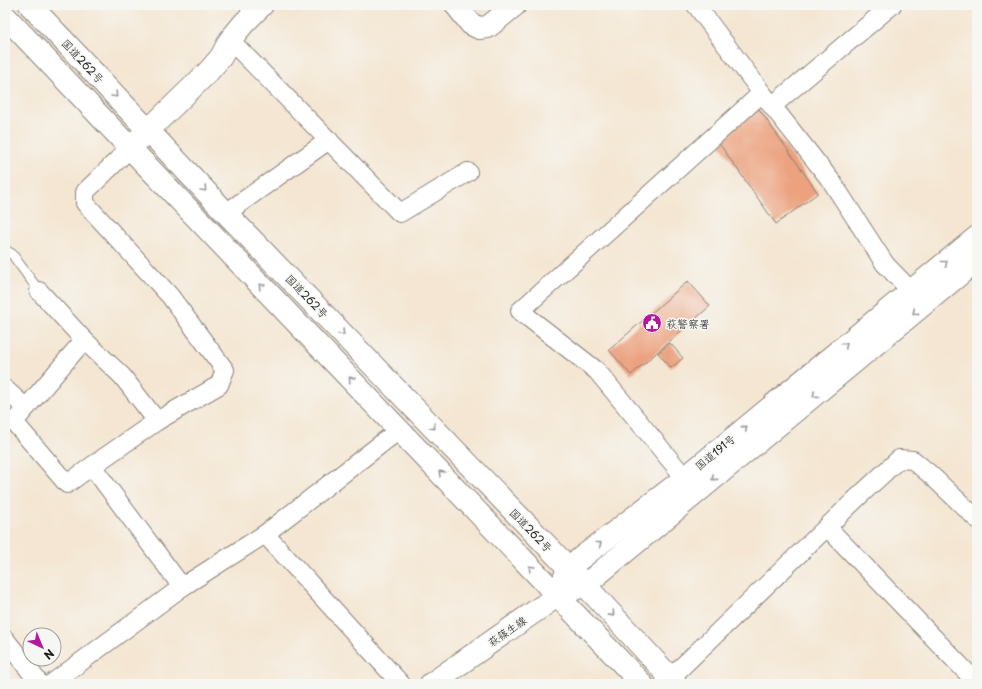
<svg xmlns="http://www.w3.org/2000/svg" width="982" height="689" font-family="'Playpen Sans','Klee One',sans-serif">
<style>
.building{fill:#eca27f}
.lines{fill:none;stroke-linecap:round;stroke-linejoin:round}
.service-casing{stroke:#888177;stroke-width:11}
.minor-casing{stroke:#888177;stroke-width:20}
.tertiary-casing{stroke:#888177;stroke-width:24}
.primary-casing{stroke:#888177;stroke-width:24}
.trunk-casing{stroke:#888177;stroke-width:24}
.service{stroke:#fff;stroke-width:9}
.minor{stroke:#fff;stroke-width:18}
.tertiary{stroke:#fff;stroke-width:22}
.primary{stroke:#fff;stroke-width:22}
.trunk{stroke:#fff;stroke-width:22}
.oneway{stroke:#999}
.labels{text-anchor:middle;dominant-baseline:central;stroke-width:3;stroke-linejoin:round;paint-order:stroke}
.street-label{font-size:11px;fill:#1c1c1c;stroke:#f6f6f2}
.poi-label{font-size:11px;fill:#1c1c1c;stroke:#f6f6f2;text-anchor:start}
</style>
<rect width="100%" height="100%" fill="#f6f6f2"/>
<filter id="ink" filterUnits="userSpaceOnUse"><feTurbulence type="fractalNoise" baseFrequency=".025" numOctaves="2"/><feDisplacementMap in="SourceGraphic" scale="8" xChannelSelector="R" yChannelSelector="G"/><feConvolveMatrix kernelMatrix="1 2 1 2 8 2 1 2 1" color-interpolation-filters="sRGB"/></filter>
<filter id="wash" filterUnits="userSpaceOnUse"><feTurbulence type="fractalNoise" baseFrequency=".012" numOctaves="4" result="noise"/><feDisplacementMap in="SourceGraphic" scale="16" xChannelSelector="R" yChannelSelector="G"/><feGaussianBlur stdDeviation="0.9" result="paint"/><feColorMatrix in="noise" values="0 0 0 0 0 0 0 0 0 0 0 0 0 0 0 0 0 1.4 0 .05"/><feComposite in="paint" operator="in"/></filter>
<g filter="url(#wash)">
<rect width="100%" height="100%" fill="#f4e6d2"/>
<g id="blocks">
<g class="building">
<polygon points="759,109 818,193 776,224 716,139"/>
<polygon points="688,281 710,306 631,375 609,350"/>
<polygon points="670,343 683,358 671,368 658,353"/>
</g>
</g>
</g>
<g filter="url(#ink)">
<use href="#blocks" fill-opacity="0" stroke="#888177" stroke-width="1"/>
<g class="lines">
<defs>
<polyline id="service" points="5,250 12,254 39,291"/>
<g id="minor">
<polyline points="696,5 762,93 832,182 885,264 911,291"/>
<polyline points="230,40 400,213 468,172"/>
<polyline points="772,106 892,5"/>
<polyline points="130,148 85,192 85,203 170,296 225,370 219,385 157,421 92,466 182,587"/>
<polyline points="226,213 329,140"/>
<polyline points="39,291 84,340 122,376 157,421"/>
<polyline points="84,340 14,422 67,484 92,466"/>
<polyline points="5,389 26,408"/>
<polyline points="685,478 597,371 520,311 762,93"/>
<polyline points="827,527 977,683"/>
<polyline points="265,534 401,684"/>
<polyline points="5,639 40,684"/>
<polyline points="51,684 182,587 265,534 399,430"/>
<polyline points="664,684 857,498 899,459 913,460 932,476 977,519"/>
</g>
<g id="tertiary">
<polyline points="456,5 471,24 479,28 488,27 515,5"/>
<polyline points="130,148 208,72 221,57 230,40 244,23 262,5"/>
</g>
<polyline id="primary" points="431,684 557,596 585,585"/>
<g id="trunk">
<polyline points="30,5 226,213 585,585 676,684"/>
<polyline points="5,16 130,148 399,430 642,684"/>
<polyline points="563,582 568,568 685,478 911,291 977,237"/>
<polyline points="585,585 977,260"/>
</g>
</defs>
<use href="#service" class="service-casing"/>
<use href="#minor" class="minor-casing"/>
<use href="#tertiary" class="tertiary-casing"/>
<use href="#primary" class="primary-casing"/>
<use href="#trunk" class="trunk-casing"/>
<use href="#service" class="service"/>
<use href="#minor" class="minor"/>
<use href="#tertiary" class="tertiary"/>
<use href="#primary" class="primary"/>
<use href="#trunk" class="trunk"/>
</g>
<defs><path id="oneway-chevron" d="M-2-3.5L2.5 0L-2 3.5" fill="none" stroke-width="1.6" stroke-linecap="round" stroke-linejoin="round"/></defs>
<g class="oneway">
<use href="#oneway-chevron" transform="translate(115 95) rotate(47)"/>
<use href="#oneway-chevron" transform="translate(204 189) rotate(47)"/>
<use href="#oneway-chevron" transform="translate(945 263) rotate(-39)"/>
<use href="#oneway-chevron" transform="translate(261 286) rotate(-134)"/>
<use href="#oneway-chevron" transform="translate(915 312) rotate(140)"/>
<use href="#oneway-chevron" transform="translate(342 333) rotate(46)"/>
<use href="#oneway-chevron" transform="translate(845 345) rotate(-40)"/>
<use href="#oneway-chevron" transform="translate(351 379) rotate(-134)"/>
<use href="#oneway-chevron" transform="translate(815 395) rotate(140)"/>
<use href="#oneway-chevron" transform="translate(433 427) rotate(46)"/>
<use href="#oneway-chevron" transform="translate(745 428) rotate(-40)"/>
<use href="#oneway-chevron" transform="translate(441 473) rotate(-134)"/>
<use href="#oneway-chevron" transform="translate(714 478) rotate(140)"/>
<use href="#oneway-chevron" transform="translate(599 544) rotate(-38)"/>
<use href="#oneway-chevron" transform="translate(531 568) rotate(-133)"/>
<use href="#oneway-chevron" transform="translate(612 614) rotate(48)"/>
</g>
</g>
<defs>
<symbol id="civic-disc" viewBox="-11 -11 22 22"><circle r="9.5" fill="#b5179e" stroke="#f6f6f2"/><path d="M-.6-6.5H3V-4.5H.6V-3L4-1V1h2V6H-6V1h2V-1L-.6-3ZM-1.2 2.5V6h2.4V2.5Z" fill="#fff"/></symbol>
</defs>
<g fill-rule="evenodd">
<use href="#civic-disc" x="641" y="312" width="22" height="22"/>
</g>
<g class="labels">
<g class="street-label">
<text transform="translate(83 61) rotate(47)">国道262号</text>
<text transform="translate(307 296) rotate(46)">国道262号</text>
<text transform="translate(715 452) rotate(-40)">国道191号</text>
<text transform="translate(531 530) rotate(46)">国道262号</text>
<text transform="translate(507 631) rotate(-35)">萩篠生線</text>
</g>
<g class="poi-label">
<text x="666" y="323">萩警察署</text>
</g>
</g>
<rect width="982" height="689" fill="none" stroke="#f6f6f2" stroke-width="20"/>
<g transform="translate(42 647) rotate(136)"><circle r="19" fill="#f6f6f2" stroke="#9f9f9c"/>
<path d="M0-3L7 15L0 10L-7 15Z" fill="#b5179e"/>
<text y="-6" font-size="11" font-weight="bold" text-anchor="middle" fill="#1c1c1c">N</text>
</g>
</svg>
